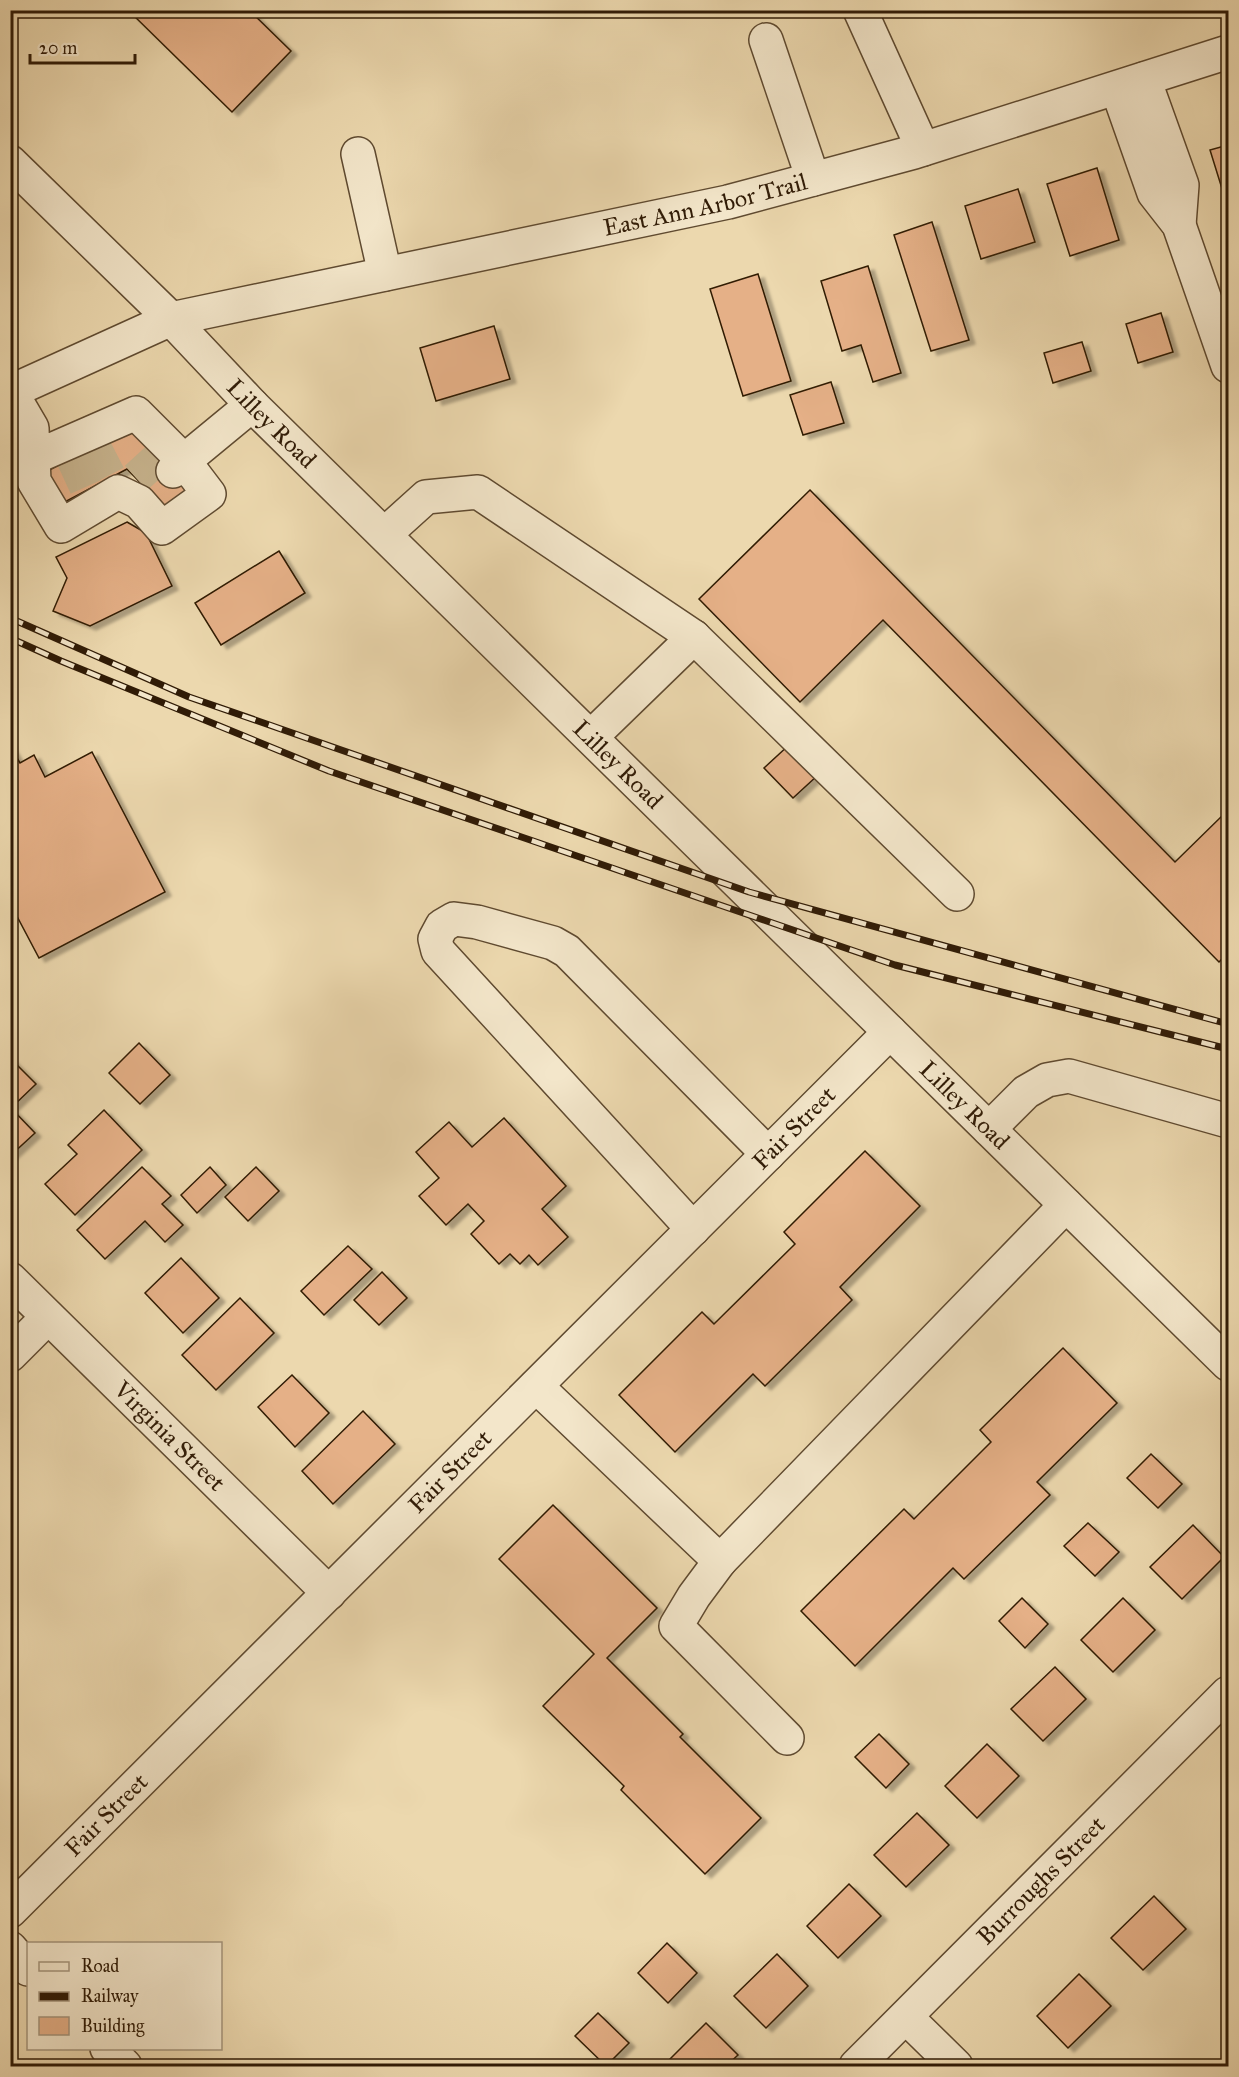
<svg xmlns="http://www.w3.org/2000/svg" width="1239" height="2077" font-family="'IM FELL Great Primer',serif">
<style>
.building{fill:#e5b087;stroke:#301b06;stroke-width:1.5;filter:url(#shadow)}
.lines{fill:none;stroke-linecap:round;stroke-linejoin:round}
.minor-tunnel{stroke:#c6b28c;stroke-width:33;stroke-dasharray:33 16;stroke-linecap:butt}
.minor-casing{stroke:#5f4a30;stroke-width:36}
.minor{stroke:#f3e6ca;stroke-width:33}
.rail-casing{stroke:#301b06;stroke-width:7}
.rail{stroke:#f3e6ca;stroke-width:4.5;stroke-dasharray:14;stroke-linecap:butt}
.labels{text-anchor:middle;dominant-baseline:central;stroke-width:6;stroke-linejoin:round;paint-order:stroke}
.street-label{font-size:24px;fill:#301b06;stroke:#f3e6ca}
</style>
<defs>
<filter id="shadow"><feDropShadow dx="6" dy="4" stdDeviation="1.5" flood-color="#0004"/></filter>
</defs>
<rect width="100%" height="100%" fill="#ecd8ae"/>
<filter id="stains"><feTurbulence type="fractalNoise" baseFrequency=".00333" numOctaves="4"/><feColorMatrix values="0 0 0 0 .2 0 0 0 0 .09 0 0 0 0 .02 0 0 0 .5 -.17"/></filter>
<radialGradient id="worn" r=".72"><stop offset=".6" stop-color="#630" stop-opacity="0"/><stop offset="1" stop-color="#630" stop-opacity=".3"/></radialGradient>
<g class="building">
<polygon points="128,10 249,10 291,51 232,112"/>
<polygon points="1228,145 1228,208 1210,150"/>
<polygon points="1097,168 1119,240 1070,256 1047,184"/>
<polygon points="1018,189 1035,242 981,259 965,206"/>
<polygon points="932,222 969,340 931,351 894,235"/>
<polygon points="868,266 901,373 873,382 861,345 842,351 821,281"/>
<polygon points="758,274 791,381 743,396 710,289"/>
<polygon points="1161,313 1173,352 1138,363 1126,324"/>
<polygon points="494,326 510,379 436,401 420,348"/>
<polygon points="1082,342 1091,371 1053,383 1044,353"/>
<polygon points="831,382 844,423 803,435 790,395"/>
<polygon points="129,426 191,489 169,512 127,469 61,504 44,473"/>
<polygon points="810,490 1175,862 1225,813 1228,816 1228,953 1219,962 883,620 800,702 699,599"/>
<polygon points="127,522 146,533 172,586 90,626 53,611 67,578 56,557"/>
<polygon points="279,551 305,593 221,645 195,603"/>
<polygon points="790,744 818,775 793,798 764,768"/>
<polygon points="10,746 20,763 34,755 45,777 92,752 165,892 39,958 10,903"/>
<polygon points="139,1043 170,1075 140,1104 109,1073"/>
<polygon points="10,1058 36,1084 11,1108 35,1133 10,1156"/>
<polygon points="104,1110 142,1150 75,1215 45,1184 77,1154 68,1145"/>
<polygon points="504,1118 566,1186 542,1209 568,1237 538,1265 529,1255 520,1264 510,1254 499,1264 471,1234 484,1221 468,1204 446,1225 419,1196 439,1178 416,1152 449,1122 472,1147"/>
<polygon points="865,1151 920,1206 840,1287 852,1300 765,1386 753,1374 675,1452 619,1395 702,1312 714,1324 795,1244 784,1232"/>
<polygon points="142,1167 171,1196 162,1204 183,1225 165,1242 145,1221 105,1259 77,1230"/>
<polygon points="210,1167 226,1185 197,1213 181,1195"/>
<polygon points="256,1167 279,1191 248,1221 225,1197"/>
<polygon points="348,1246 372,1269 324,1315 301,1291"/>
<polygon points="181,1258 219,1298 183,1333 145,1293"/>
<polygon points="382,1272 407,1298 379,1325 354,1300"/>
<polygon points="240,1298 274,1333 216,1390 182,1355"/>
<polygon points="1063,1348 1117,1403 1037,1482 1050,1495 964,1579 953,1568 855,1666 801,1611 904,1509 914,1519 991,1442 980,1430"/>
<polygon points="292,1375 329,1413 295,1447 258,1407"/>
<polygon points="363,1411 395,1444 333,1504 302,1471"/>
<polygon points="1151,1454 1182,1484 1158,1508 1127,1478"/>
<polygon points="553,1505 657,1608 607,1658 683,1734 680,1737 761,1818 705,1874 621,1790 624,1786 543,1706 594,1654 499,1559"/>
<polygon points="1088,1523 1119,1552 1095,1576 1064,1546"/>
<polygon points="1193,1525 1224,1557 1182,1599 1150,1567"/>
<polygon points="1022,1598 1048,1624 1025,1648 999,1621"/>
<polygon points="1123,1598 1155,1630 1113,1672 1081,1640"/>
<polygon points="1055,1667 1086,1699 1043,1741 1011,1709"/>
<polygon points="879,1734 909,1764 886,1788 855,1757"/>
<polygon points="987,1744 1019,1776 977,1818 945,1786"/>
<polygon points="917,1813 949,1845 906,1887 874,1855"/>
<polygon points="849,1884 881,1916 838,1958 807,1926"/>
<polygon points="1154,1896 1186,1929 1143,1970 1111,1938"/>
<polygon points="667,1943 697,1973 668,2003 638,1973"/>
<polygon points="777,1954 808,1986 766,2028 734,1996"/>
<polygon points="1079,1974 1111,2006 1068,2048 1037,2016"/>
<polygon points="598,2013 629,2043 606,2066 575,2036"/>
<polygon points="706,2023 738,2055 726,2066 665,2066 664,2065"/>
</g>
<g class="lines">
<g class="minor-tunnel">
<polyline points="94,446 110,477"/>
<polyline points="72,457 87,490"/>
<polyline points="136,478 159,457"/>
</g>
<defs>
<g id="minor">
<polyline points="860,10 923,149"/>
<polyline points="766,40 813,179"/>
<polyline points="1144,79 1182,185 1179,225"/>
<polyline points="1117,88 1154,193 1179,225 1228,366"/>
<polyline points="358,154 385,274"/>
<path id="s1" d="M10 162 171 319 252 405 1228 1364"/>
<path id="s2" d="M10 392 171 319 728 202 914 152 1228 52"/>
<polyline points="11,392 32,428 33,458 136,413 184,461 252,405"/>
<polyline points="33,458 34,481 61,526 118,492 139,502 162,528 209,494 184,461 173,471"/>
<polyline points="385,534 426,497 478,492 694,637"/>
<polyline points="591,737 694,637 957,894"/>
<polyline points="989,1129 1026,1092 1047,1080 1069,1076 1228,1121"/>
<polyline points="693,1229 438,951 435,939 442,926 454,919 477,922 553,943 567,951 768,1154"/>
<path id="s3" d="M10 1279 329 1593"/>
<polyline points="10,1355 48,1317"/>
<polyline points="536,1386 720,1561 1066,1205"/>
<polyline points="720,1561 694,1596 676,1626 787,1738"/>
<path id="s4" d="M10 1911 890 1032"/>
<polyline points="10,1948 28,1969"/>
<polyline points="906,2017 956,2066"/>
<polyline points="107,2048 125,2066"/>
<path id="s5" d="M856 2066 1228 1693"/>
</g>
</defs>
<use href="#minor" class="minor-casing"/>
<use href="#minor" class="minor"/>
<defs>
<g id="rail">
<polyline points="10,618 189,697 749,892 1228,1024"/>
<polyline points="10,638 61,661 329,771 895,965 1228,1049"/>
</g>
</defs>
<use href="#rail" class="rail-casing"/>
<use href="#rail" class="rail"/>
</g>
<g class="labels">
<g class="street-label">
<text stroke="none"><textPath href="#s2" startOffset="723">East Ann Arbor Trail</textPath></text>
<text stroke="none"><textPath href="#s1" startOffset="370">Lilley Road</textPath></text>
<text stroke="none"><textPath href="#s1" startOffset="856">Lilley Road</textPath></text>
<text stroke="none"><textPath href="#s1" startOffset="1342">Lilley Road</textPath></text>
<text stroke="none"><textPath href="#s4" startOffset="1108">Fair Street</textPath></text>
<text stroke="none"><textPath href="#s3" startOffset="224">Virginia Street</textPath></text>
<text stroke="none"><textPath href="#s4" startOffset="622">Fair Street</textPath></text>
<text stroke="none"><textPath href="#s4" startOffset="136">Fair Street</textPath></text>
<text stroke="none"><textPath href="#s5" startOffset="262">Burroughs Street</textPath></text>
</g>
</g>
<rect width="1239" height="2077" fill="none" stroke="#ecd8ae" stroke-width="36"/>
<rect x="12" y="12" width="1215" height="2053" fill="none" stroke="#301b06" stroke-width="3"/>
<rect x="18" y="18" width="1203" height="2041" fill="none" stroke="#301b06" stroke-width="1.5"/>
<rect x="27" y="1942" width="195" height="108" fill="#f3e6ca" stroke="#a5957c" stroke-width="1.5"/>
<rect x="39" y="1962" width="30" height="9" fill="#f3e6ca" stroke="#a5957c" stroke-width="1.5"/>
<text x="81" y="1972" font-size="18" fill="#301b06">Road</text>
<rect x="39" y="1992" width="30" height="9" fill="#301b06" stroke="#a5957c" stroke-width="1.5"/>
<text x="81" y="2002" font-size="18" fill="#301b06">Railway</text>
<rect x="39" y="2017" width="30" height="18" fill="#e5b087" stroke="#a5957c" stroke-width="1.5"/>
<text x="81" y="2032" font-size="18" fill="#301b06">Building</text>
<path d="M30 54v9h105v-9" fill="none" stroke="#301b06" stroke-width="3"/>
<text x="39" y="54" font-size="18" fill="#301b06" stroke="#f3e6ca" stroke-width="4.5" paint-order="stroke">20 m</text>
<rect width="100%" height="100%" filter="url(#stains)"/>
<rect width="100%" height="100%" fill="url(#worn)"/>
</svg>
